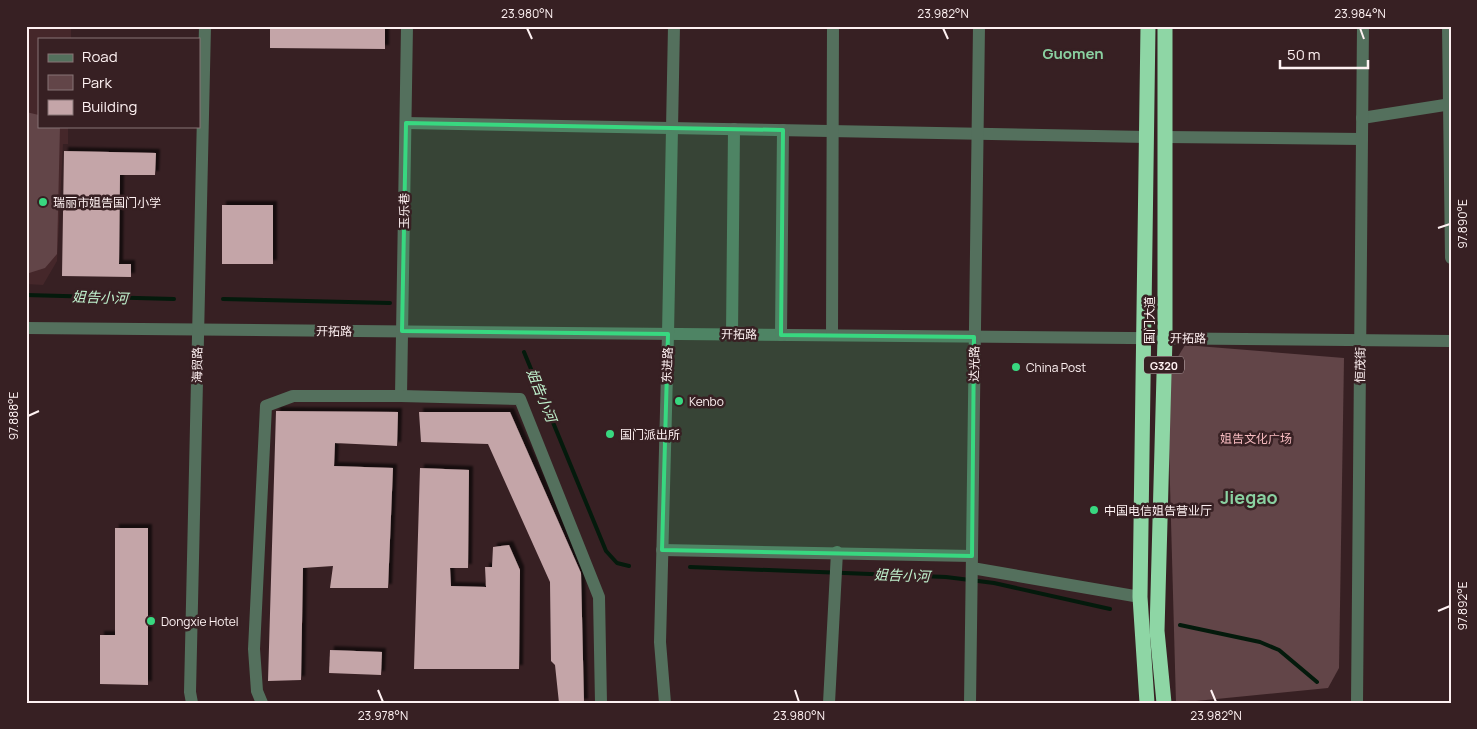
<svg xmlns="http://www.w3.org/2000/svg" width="1477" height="729" font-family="Manrope,'Noto Sans SC',sans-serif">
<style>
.built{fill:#45272a}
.green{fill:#624548}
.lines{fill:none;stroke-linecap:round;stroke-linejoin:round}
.stream{stroke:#041a0c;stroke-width:4}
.building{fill:#c4a5a8;filter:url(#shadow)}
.minor{stroke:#54705d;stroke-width:12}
.highway{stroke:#8ed6a5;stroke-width:15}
.marked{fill:#38d880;fill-opacity:0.2;stroke:#38d880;stroke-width:4;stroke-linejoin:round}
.ticks{fill:none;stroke:#fef1f2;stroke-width:2}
.poi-dot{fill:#38d880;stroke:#372023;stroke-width:2}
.labels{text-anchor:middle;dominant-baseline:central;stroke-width:5;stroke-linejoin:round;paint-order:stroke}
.shield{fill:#372023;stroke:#c2b2b4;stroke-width:1}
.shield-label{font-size:11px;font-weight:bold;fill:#fef1f2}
.poi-label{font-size:12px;fill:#fef1f2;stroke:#372023;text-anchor:start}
.street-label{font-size:12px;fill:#fef1f2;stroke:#372023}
.park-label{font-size:12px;fill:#f8bcc1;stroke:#372023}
.water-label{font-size:14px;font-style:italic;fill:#c0f2ce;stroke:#372023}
.quarter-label{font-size:15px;font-weight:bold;fill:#8ad1a1;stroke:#372023}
.district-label{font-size:18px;font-weight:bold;fill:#8ad1a1;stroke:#372023}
.neatline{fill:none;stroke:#fef1f2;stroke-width:2}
.ticks-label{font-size:12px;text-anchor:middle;fill:#fef1f2}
</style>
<defs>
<filter id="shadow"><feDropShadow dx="4" dy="-4" stdDeviation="1" flood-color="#0009"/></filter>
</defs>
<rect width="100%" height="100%" fill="#372023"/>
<polygon class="built" points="26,26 71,26 71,39 39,39 39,126 68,126 68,144 63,144 57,261 43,285 26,284"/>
<g class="green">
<polygon points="26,112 39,115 39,126 60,126 57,254 45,268 26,274"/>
<polygon points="1185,345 1344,358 1339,668 1328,688 1176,703 1167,375"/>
</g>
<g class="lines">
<g class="stream">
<polyline points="26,295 174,299"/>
<polyline points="223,299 390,303"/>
<polyline points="524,352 606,551 617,563 629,566"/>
<polyline points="690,567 946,577 994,583 1110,609"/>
<polyline points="1180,625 1260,642 1279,650 1317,682"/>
</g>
</g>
<g class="building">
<polygon points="270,26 385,26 385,49 270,48"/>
<polygon points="64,151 156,153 155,175 120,175 119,264 131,264 131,277 62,276"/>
<rect x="222" y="205" width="51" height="59"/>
<polygon points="276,411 398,412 397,446 335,443 334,466 393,468 388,588 330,588 333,566 303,568 301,680 268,681"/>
<polygon points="419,412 510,412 581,573 584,703 559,703 555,665 551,661 550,582 488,444 421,442"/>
<polygon points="420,468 469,470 468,568 450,568 451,586 486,587 485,567 492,567 493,547 509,545 520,570 519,669 414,669"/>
<polygon points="115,528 148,528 148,685 100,684 100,635 115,635"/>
<polygon points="330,650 382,652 381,675 329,673"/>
</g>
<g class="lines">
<g class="minor">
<polyline points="1448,26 1451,258"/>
<polyline points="1362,118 1451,104"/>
<polyline points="406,123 1147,137"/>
<polyline points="1165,137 1362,139"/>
<polyline points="26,328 1451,341"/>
<polyline points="732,334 734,129"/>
<polyline points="781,335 783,130"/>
<polyline points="832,335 833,26"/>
<polyline points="401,396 407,26"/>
<polyline points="662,550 972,556"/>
<polyline points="972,568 1140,597"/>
<polyline points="192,703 190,692 205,26"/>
<polyline points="262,703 257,691 254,649 266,406 293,396 401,396 520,399 599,597 601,703"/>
<polyline points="665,703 660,642 668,334 674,26"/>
<polyline points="829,703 837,552"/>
<polyline points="970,703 979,26"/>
<polyline points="1357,703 1363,26"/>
</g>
<g class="highway">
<polyline points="1147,703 1140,597 1148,26"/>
<polyline points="1164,703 1157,631 1165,338 1165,26"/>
</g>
</g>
<path class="marked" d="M406 123 783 130 781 335 974 337 972 556 662 550 668 334 402 331Z"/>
<path class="ticks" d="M527 28 532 39M943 28 948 39M1360 28 1364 39M1438 228 1450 224M28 416 39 411M1438 611 1450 606M378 690 383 702M795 690 799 702M1211 690 1216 702"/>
<g class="poi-dot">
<circle cx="43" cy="202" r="5"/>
<circle cx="1016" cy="367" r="5"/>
<circle cx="679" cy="401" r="5"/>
<circle cx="610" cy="434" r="5"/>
<circle cx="1094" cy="510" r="5"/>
<circle cx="151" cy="621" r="5"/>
</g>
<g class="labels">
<rect class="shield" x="1144" y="356.5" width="40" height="17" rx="4"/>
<g class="shield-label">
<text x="1164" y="365">G320</text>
</g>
<g class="poi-label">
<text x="53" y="202">瑞丽市姐告国门小学</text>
<text x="1026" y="367">China Post</text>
<text x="689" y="401">Kenbo</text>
<text x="620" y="434">国门派出所</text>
<text x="1104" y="510">中国电信姐告营业厅</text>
<text x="161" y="621">Dongxie Hotel</text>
</g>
<g class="street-label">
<text transform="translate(404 211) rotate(-89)">玉乐巷</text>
<text transform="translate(1149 320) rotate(-90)">国门大道</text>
<text transform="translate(334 331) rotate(1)">开拓路</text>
<text transform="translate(739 334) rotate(1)">开拓路</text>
<text transform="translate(1188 338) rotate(1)">开拓路</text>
<text transform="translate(974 364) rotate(-89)">达光路</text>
<text transform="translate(197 365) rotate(-89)">海贸路</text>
<text transform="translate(667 365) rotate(-88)">东进路</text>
<text transform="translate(1360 365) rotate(-89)">恒茂街</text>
</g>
<g class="park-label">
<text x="1256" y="438">姐告文化广场</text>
</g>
<g class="water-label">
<text transform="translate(100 297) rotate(2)">姐告小河</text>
<text transform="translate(542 395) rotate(68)">姐告小河</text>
<text transform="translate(902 575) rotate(2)">姐告小河</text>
</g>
<g class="quarter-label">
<text x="1073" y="53">Guomen</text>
</g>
<g class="district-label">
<text x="1249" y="497">Jiegao</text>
</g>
</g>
<rect width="1477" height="729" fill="none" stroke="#372023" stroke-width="55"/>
<rect x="38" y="38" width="162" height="90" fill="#372023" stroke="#877476"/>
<rect x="48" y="54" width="25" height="8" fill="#54705d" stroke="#877476"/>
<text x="82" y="62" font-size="15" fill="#fef1f2">Road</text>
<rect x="48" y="75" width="25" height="15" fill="#624548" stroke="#877476"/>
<text x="82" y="88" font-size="15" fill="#fef1f2">Park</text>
<rect x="48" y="100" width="25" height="15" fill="#c4a5a8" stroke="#877476"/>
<text x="82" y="112" font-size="15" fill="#fef1f2">Building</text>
<path d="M1280 60v8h88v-8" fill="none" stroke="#fef1f2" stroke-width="2.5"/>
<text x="1287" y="60" font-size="15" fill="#fef1f2" stroke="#372023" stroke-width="4" paint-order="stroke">50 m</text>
<rect x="28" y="28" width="1422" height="674" class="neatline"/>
<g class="ticks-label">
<text x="527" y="18">23.980°N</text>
<text x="943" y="18">23.982°N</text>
<text x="1360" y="18">23.984°N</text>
<text transform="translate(1463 224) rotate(-90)" y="4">97.890°E</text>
<text transform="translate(14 416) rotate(-90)" y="4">97.888°E</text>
<text transform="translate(1463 606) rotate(-90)" y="4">97.892°E</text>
<text x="383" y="720">23.978°N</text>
<text x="799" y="720">23.980°N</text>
<text x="1216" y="720">23.982°N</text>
</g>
</svg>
